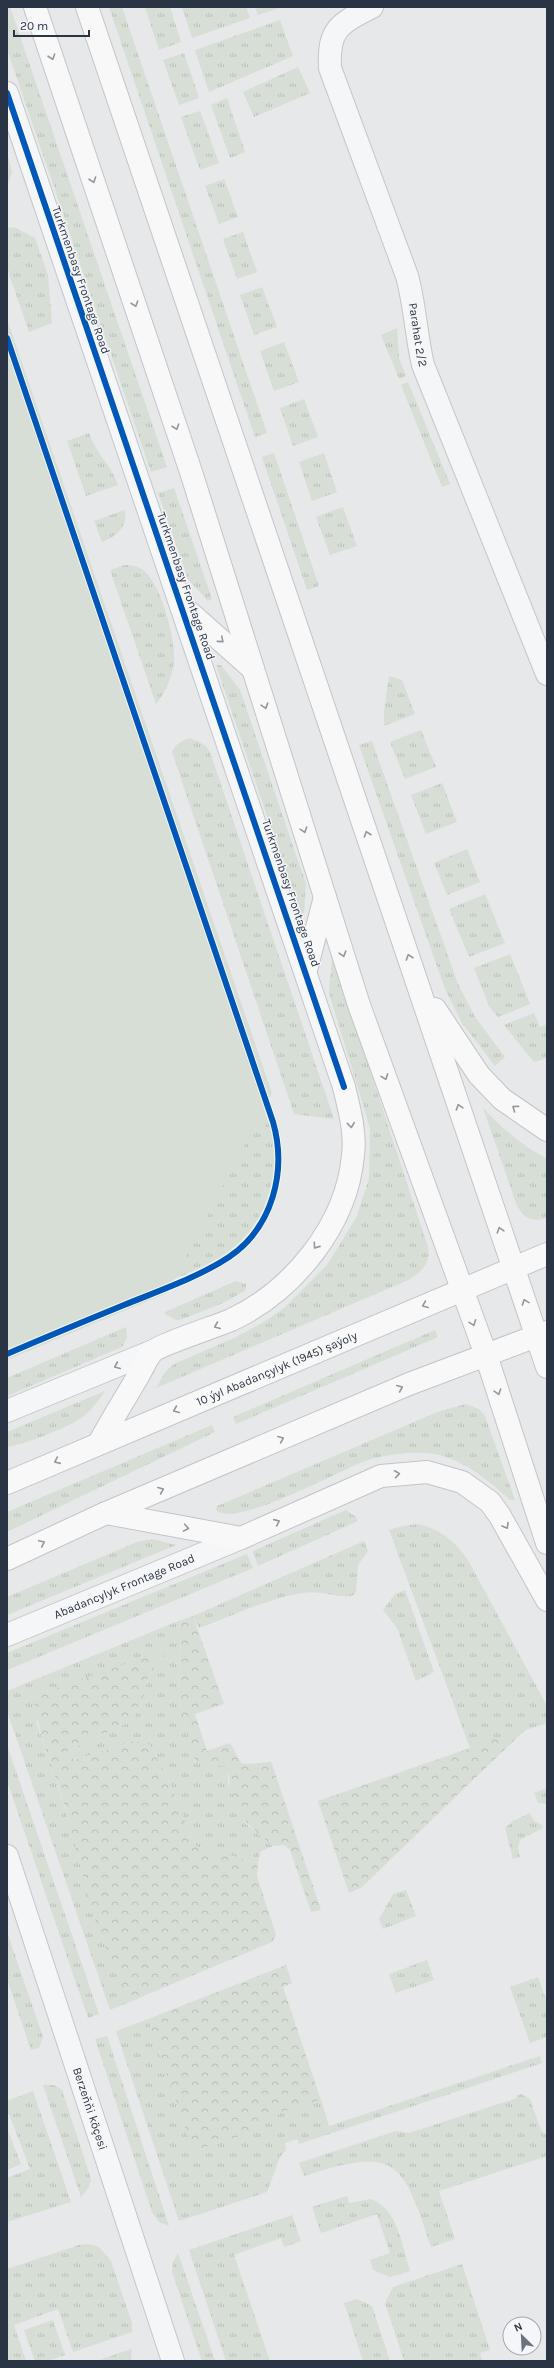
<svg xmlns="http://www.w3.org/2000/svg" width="554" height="2368" font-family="Karla,sans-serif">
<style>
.grass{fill:url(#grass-tufts)}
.forest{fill:url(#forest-crowns)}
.garden{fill:#d6ded6}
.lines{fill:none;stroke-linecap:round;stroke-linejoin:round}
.minor-casing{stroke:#c4c6c8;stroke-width:24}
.major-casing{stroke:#c2c5c8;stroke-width:24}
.minor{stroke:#f5f6f7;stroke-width:22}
.major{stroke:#f8f8f8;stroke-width:22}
.cycleway-casing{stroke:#f4f6f9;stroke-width:8}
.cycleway{stroke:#0057b8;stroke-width:6}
.oneway{stroke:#92969e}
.oneway2{stroke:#90959e}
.labels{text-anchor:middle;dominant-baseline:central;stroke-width:3;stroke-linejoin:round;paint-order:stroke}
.street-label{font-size:12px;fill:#2b3445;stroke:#f4f6f9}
</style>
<defs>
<pattern id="grass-tufts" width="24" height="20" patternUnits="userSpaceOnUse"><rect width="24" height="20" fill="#d6ded6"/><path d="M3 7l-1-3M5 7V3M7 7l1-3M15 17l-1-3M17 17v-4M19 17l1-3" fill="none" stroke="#b8bfb9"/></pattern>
<pattern id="forest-crowns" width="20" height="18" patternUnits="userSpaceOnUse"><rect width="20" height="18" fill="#d6ded6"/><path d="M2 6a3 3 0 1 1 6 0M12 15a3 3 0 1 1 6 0" fill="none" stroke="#b8bfb9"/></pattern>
</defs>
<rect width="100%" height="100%" fill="#e6e8ea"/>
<g class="grass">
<polygon points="7,7 10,7 167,467 151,472 7,49"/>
<polygon points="109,7 122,7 267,433 255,437"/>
<polygon points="145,7 170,7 181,42 159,50"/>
<polygon points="182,7 246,7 250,18 192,38"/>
<polygon points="255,7 282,7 258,15"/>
<polygon points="280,20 293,56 209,92 195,50"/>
<polygon points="184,53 199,98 179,105 163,60"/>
<polygon points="298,67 310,93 254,117 243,92"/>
<polygon points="227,98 245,152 230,158 211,105"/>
<polygon points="200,111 219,163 200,170 181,117"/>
<polygon points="7,152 12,172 7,188"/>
<polygon points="224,179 238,217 219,224 205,186"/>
<polygon points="14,227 35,238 48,275 52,323 29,332 7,268 7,228"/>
<polygon points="243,232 257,272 237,279 223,239"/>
<polygon points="262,287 277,327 254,335 240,295"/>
<polygon points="397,328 399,358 406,376 399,379 381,335"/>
<polygon points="284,342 299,382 274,391 260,351"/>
<polygon points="408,382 450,484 442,487 401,385"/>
<polygon points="304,399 318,437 293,446 280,408"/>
<path d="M89 433C95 452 111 465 118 485L86 496 67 441Z"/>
<polygon points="274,453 319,586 307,590 262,457"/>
<polygon points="324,453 337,492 312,501 299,462"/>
<polygon points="174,488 212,599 208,601 188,579 158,493"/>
<polygon points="343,507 357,546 330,555 316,517"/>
<path d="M124 510C130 526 115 537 102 542L94 521Z"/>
<path d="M125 565C131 565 138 566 143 570 161 583 176 640 174 662 172 677 166 692 156 704L110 570Z"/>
<polygon points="216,665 221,665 240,690 306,884 304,912 300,914"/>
<polygon points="389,676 402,680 415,714 384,726 384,711"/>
<polygon points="421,730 436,767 405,779 390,742"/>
<path d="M190 738 205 745 210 752 334 1119 294 1114 172 752C176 744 181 741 190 738Z"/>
<polygon points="372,741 458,984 475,1017 505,1057 495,1066 462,1023 445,989 359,745"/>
<path d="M151 781 269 1124C283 1170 267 1225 226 1253 203 1269 176 1278 151 1288Z"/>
<polygon points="442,783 457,822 426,834 411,795"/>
<polygon points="467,849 480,882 447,895 434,863"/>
<polygon points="485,894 505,943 469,957 449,909"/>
<polygon points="510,954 530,1004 498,1017 489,1006 474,968"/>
<path d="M332 955 428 1247C431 1264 420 1274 406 1281L156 1388 167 1370 174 1364 234 1338 264 1322 284 1308 327 1265 356 1218 369 1179 370 1128 329 993Z"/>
<polygon points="534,1013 540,1027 547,1024 547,1058 534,1062 504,1025"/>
<path d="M483 1108C502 1128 522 1146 547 1159V1218C532 1222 525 1219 517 1206Z"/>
<polygon points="236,1281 246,1284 246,1290 223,1303 183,1319 176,1320 165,1314 165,1312"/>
<polygon points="126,1327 127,1338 122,1347 7,1396 7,1378"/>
<polygon points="435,1330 438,1337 236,1424 233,1417"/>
<path d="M105 1391C99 1400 93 1408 85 1415 71 1427 25 1444 7 1447V1432Z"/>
<path d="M466 1404 479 1409 485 1416 515 1500H510C487 1479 460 1456 427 1453 407 1451 384 1455 365 1461 340 1470 235 1529 216 1510L217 1506 440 1411Z"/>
<polygon points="212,1425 215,1432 7,1532 7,1512"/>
<polygon points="346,1510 356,1517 358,1521 258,1566 253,1551"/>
<path d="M418 1524C442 1530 456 1542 469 1562L547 1706V1723L470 1748 389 1530 403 1526Z"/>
<polygon points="152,1539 176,1545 7,1615 7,1597 137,1542"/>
<path d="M364 1541 368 1551 358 1565 356 1592 352 1596C336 1598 320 1590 303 1593 268 1598 232 1616 199 1628L193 1616Z"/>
<polygon points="247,1554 253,1568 7,1670 7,1653"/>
<polygon points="405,1590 434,1672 416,1681 397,1628 383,1610 395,1594"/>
<path d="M176 1622 181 1639 178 1696 196 1763 228 1766V1782L245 1823 273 1846 260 1852 258 1863 195 1846 167 1777 150 1745 134 1741 74 1760 66 1752 133 1720 143 1699 148 1677 168 1649 36 1721C53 1767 67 1814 80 1861 93 1909 105 1959 134 2000L110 2010 7 1711V1691Z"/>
<polygon points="7,1745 99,2014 88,2018 7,1781"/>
<polygon points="547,1788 547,1804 538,1803 534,1793"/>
<polygon points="530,1813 534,1821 542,1825 543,1828 520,1840 518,1848 520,1857 513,1859 505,1828 513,1821"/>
<polygon points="406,1890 416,1916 383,1929 379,1919 393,1894"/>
<polygon points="7,1932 43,2037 39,2048 31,2050 7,1979"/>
<polygon points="427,1960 434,1980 396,1993 389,1974"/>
<polygon points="538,1977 547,2002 547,2037 530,2043 510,1987"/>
<polygon points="148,2019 193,2151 250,2133 281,2112 321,2100 329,2126 540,2056 542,2063 299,2144 297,2139 285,2143 286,2150 280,2157 267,2192 179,2221 116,2031"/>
<polygon points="107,2036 169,2226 159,2222 152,2212 95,2039"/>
<polygon points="43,2085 54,2085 62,2090 91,2179 89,2187 81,2197"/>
<polygon points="33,2091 71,2202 7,2222 7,2178 30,2169 9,2114 7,2114 7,2101"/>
<path d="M521 2094 530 2099 541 2130 547 2136V2156L439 2191 455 2239 431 2247C402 2159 396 2146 304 2176L299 2163 396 2131 409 2133 517 2098 516 2096Z"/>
<polygon points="7,2128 21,2164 7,2170"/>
<path d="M347 2196 349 2203 371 2199C398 2209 402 2246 410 2271L390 2277 373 2270 370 2260 390 2253 377 2214 321 2233 312 2207Z"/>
<polygon points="292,2215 301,2241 284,2247 281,2238 234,2255 270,2361 226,2361 189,2250"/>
<polygon points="89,2244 99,2247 111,2261 132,2323 132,2332 73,2352 58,2309 14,2325 26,2361 7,2361 7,2269 79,2245"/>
<polygon points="178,2253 215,2361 202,2361 172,2272 173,2262"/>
<polygon points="462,2264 490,2350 480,2353 482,2361 404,2361 385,2303 393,2287"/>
<polygon points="357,2299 372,2306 390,2361 363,2361 344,2303"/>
<polygon points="53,2320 65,2355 48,2361 35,2361 24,2330"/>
<polygon points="132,2349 131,2361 97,2361 131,2349"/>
</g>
<g class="forest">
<path d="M193 1616 224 1704 195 1714 207 1751 230 1743 241 1763 246 1764 271 1762 272 1764 321 1910 311 1912 290 1850 284 1845 273 1846C239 1817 231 1813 228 1767L196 1763 178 1696 181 1640 176 1622Z"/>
<path d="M168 1649 148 1677 143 1699 133 1720 66 1752 74 1760 134 1741 150 1745 167 1777 195 1846 258 1863 257 1876 276 1935 272 1942 134 2000C93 1944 83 1869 64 1804 53 1768 38 1733 33 1696Z"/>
<polygon points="527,1728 362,1887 349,1893 318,1801"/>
<polygon points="286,1965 292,1983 283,1987 321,2100 281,2112 250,2133 193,2151 148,2019"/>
</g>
<polygon class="garden" points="7,319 272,1093 167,1293 7,1360"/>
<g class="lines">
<defs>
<g id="minor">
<path id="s1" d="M372 7C339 24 328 29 330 68L407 276C415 305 416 335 423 365L547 674"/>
<polyline points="7,93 344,1087"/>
<polyline points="7,1411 153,1351"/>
<path id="s2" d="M7 1635 241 1538"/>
<path id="s3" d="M7 1856 173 2361"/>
</g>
<g id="major">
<polyline points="35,7 191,472 359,1005 486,1355 547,1543"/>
<polyline points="87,7 547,1367"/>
<polyline points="181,605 253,669"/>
<polyline points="306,970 325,897"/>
<polyline points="435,1009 479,1075 502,1099 547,1130"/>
<path d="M99 1443C111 1421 124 1400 137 1378 142 1370 146 1359 152 1352 159 1345 217 1326 231 1320 293 1291 347 1225 353 1155 356 1133 349 1108 344 1087"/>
<path id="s4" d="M7 1483 547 1254"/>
<polyline points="106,1513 241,1538 381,1476 427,1472 462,1482 490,1502 500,1516 547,1600"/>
<polyline points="7,1559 106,1513 409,1384 547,1332"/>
</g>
</defs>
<use href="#minor" class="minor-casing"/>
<use href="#major" class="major-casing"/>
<use href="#minor" class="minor"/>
<use href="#major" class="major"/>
<defs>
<g id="cycleway">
<polyline points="7,93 344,1087"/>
<path d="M7 338 273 1122C287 1171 273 1227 229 1257 199 1277 158 1291 124 1305 85 1321 46 1337 7 1354"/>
</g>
</defs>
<use href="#cycleway" class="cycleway-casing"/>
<use href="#cycleway" class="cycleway"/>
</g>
<defs><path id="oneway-chevron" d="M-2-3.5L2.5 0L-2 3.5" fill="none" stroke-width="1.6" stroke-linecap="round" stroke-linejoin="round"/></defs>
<g class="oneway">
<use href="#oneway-chevron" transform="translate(52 57) rotate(71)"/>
<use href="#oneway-chevron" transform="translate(93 180) rotate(71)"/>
<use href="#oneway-chevron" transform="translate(135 304) rotate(71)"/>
<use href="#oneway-chevron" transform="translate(176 427) rotate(71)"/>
<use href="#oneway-chevron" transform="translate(221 640) rotate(41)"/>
<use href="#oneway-chevron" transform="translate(265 706) rotate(72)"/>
<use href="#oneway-chevron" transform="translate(304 830) rotate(72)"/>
<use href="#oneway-chevron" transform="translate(367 834) rotate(-109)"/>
<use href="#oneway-chevron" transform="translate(343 954) rotate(73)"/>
<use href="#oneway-chevron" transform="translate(409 957) rotate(-109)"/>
<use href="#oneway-chevron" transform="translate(385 1077) rotate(70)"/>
<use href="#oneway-chevron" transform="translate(459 1107) rotate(-108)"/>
<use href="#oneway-chevron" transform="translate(515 1108) rotate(-144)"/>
<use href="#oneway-chevron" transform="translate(351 1125) rotate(84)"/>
<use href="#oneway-chevron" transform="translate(500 1230) rotate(-108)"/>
<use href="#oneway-chevron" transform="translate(316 1246) rotate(125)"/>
<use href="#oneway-chevron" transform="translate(525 1302) rotate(-110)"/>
<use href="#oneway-chevron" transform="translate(425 1305) rotate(157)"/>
<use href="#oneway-chevron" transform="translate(473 1323) rotate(69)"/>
<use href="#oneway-chevron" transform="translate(217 1326) rotate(158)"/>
<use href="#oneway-chevron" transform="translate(400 1388) rotate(-23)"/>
<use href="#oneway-chevron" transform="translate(498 1392) rotate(72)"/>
<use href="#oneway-chevron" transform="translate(176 1410) rotate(157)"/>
<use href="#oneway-chevron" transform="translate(281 1439) rotate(-23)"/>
<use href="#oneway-chevron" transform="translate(57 1461) rotate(156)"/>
<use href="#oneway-chevron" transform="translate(397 1474) rotate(-8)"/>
<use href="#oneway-chevron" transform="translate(161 1490) rotate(-23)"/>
<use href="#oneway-chevron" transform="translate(277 1522) rotate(-24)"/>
<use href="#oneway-chevron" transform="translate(506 1526) rotate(61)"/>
<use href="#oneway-chevron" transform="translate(186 1528) rotate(10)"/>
<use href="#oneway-chevron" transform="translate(42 1543) rotate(-25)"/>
</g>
<use class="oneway2" href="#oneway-chevron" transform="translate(117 1366) rotate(157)"/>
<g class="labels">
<g class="street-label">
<text transform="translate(81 280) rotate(71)">Turkmenbasy Frontage Road</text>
<text stroke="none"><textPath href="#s1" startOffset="363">Parahat 2/2</textPath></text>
<text transform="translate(186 586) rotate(71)">Turkmenbasy Frontage Road</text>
<text transform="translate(291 893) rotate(71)">Turkmenbasy Frontage Road</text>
<text stroke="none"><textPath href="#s4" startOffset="293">10 ýyl Abadançylyk (1945) şaýoly</textPath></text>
<text stroke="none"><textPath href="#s2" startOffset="127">Abadancylyk Frontage Road</textPath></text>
<text stroke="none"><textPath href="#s3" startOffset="266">Berzeňňi köçesi</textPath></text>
</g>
</g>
<rect width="554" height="2368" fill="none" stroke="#2b3445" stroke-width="16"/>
<g transform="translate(522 2336) rotate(336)"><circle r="19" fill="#f4f6f9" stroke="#a4a8b1"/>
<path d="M0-3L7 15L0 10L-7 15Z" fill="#6c737f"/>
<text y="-6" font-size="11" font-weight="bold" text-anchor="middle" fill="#2b3445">N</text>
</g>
<path d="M14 30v6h75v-6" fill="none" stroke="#2b3445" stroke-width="2"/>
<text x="20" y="30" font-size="12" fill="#2b3445" stroke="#f4f6f9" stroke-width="3" paint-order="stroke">20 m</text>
</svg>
